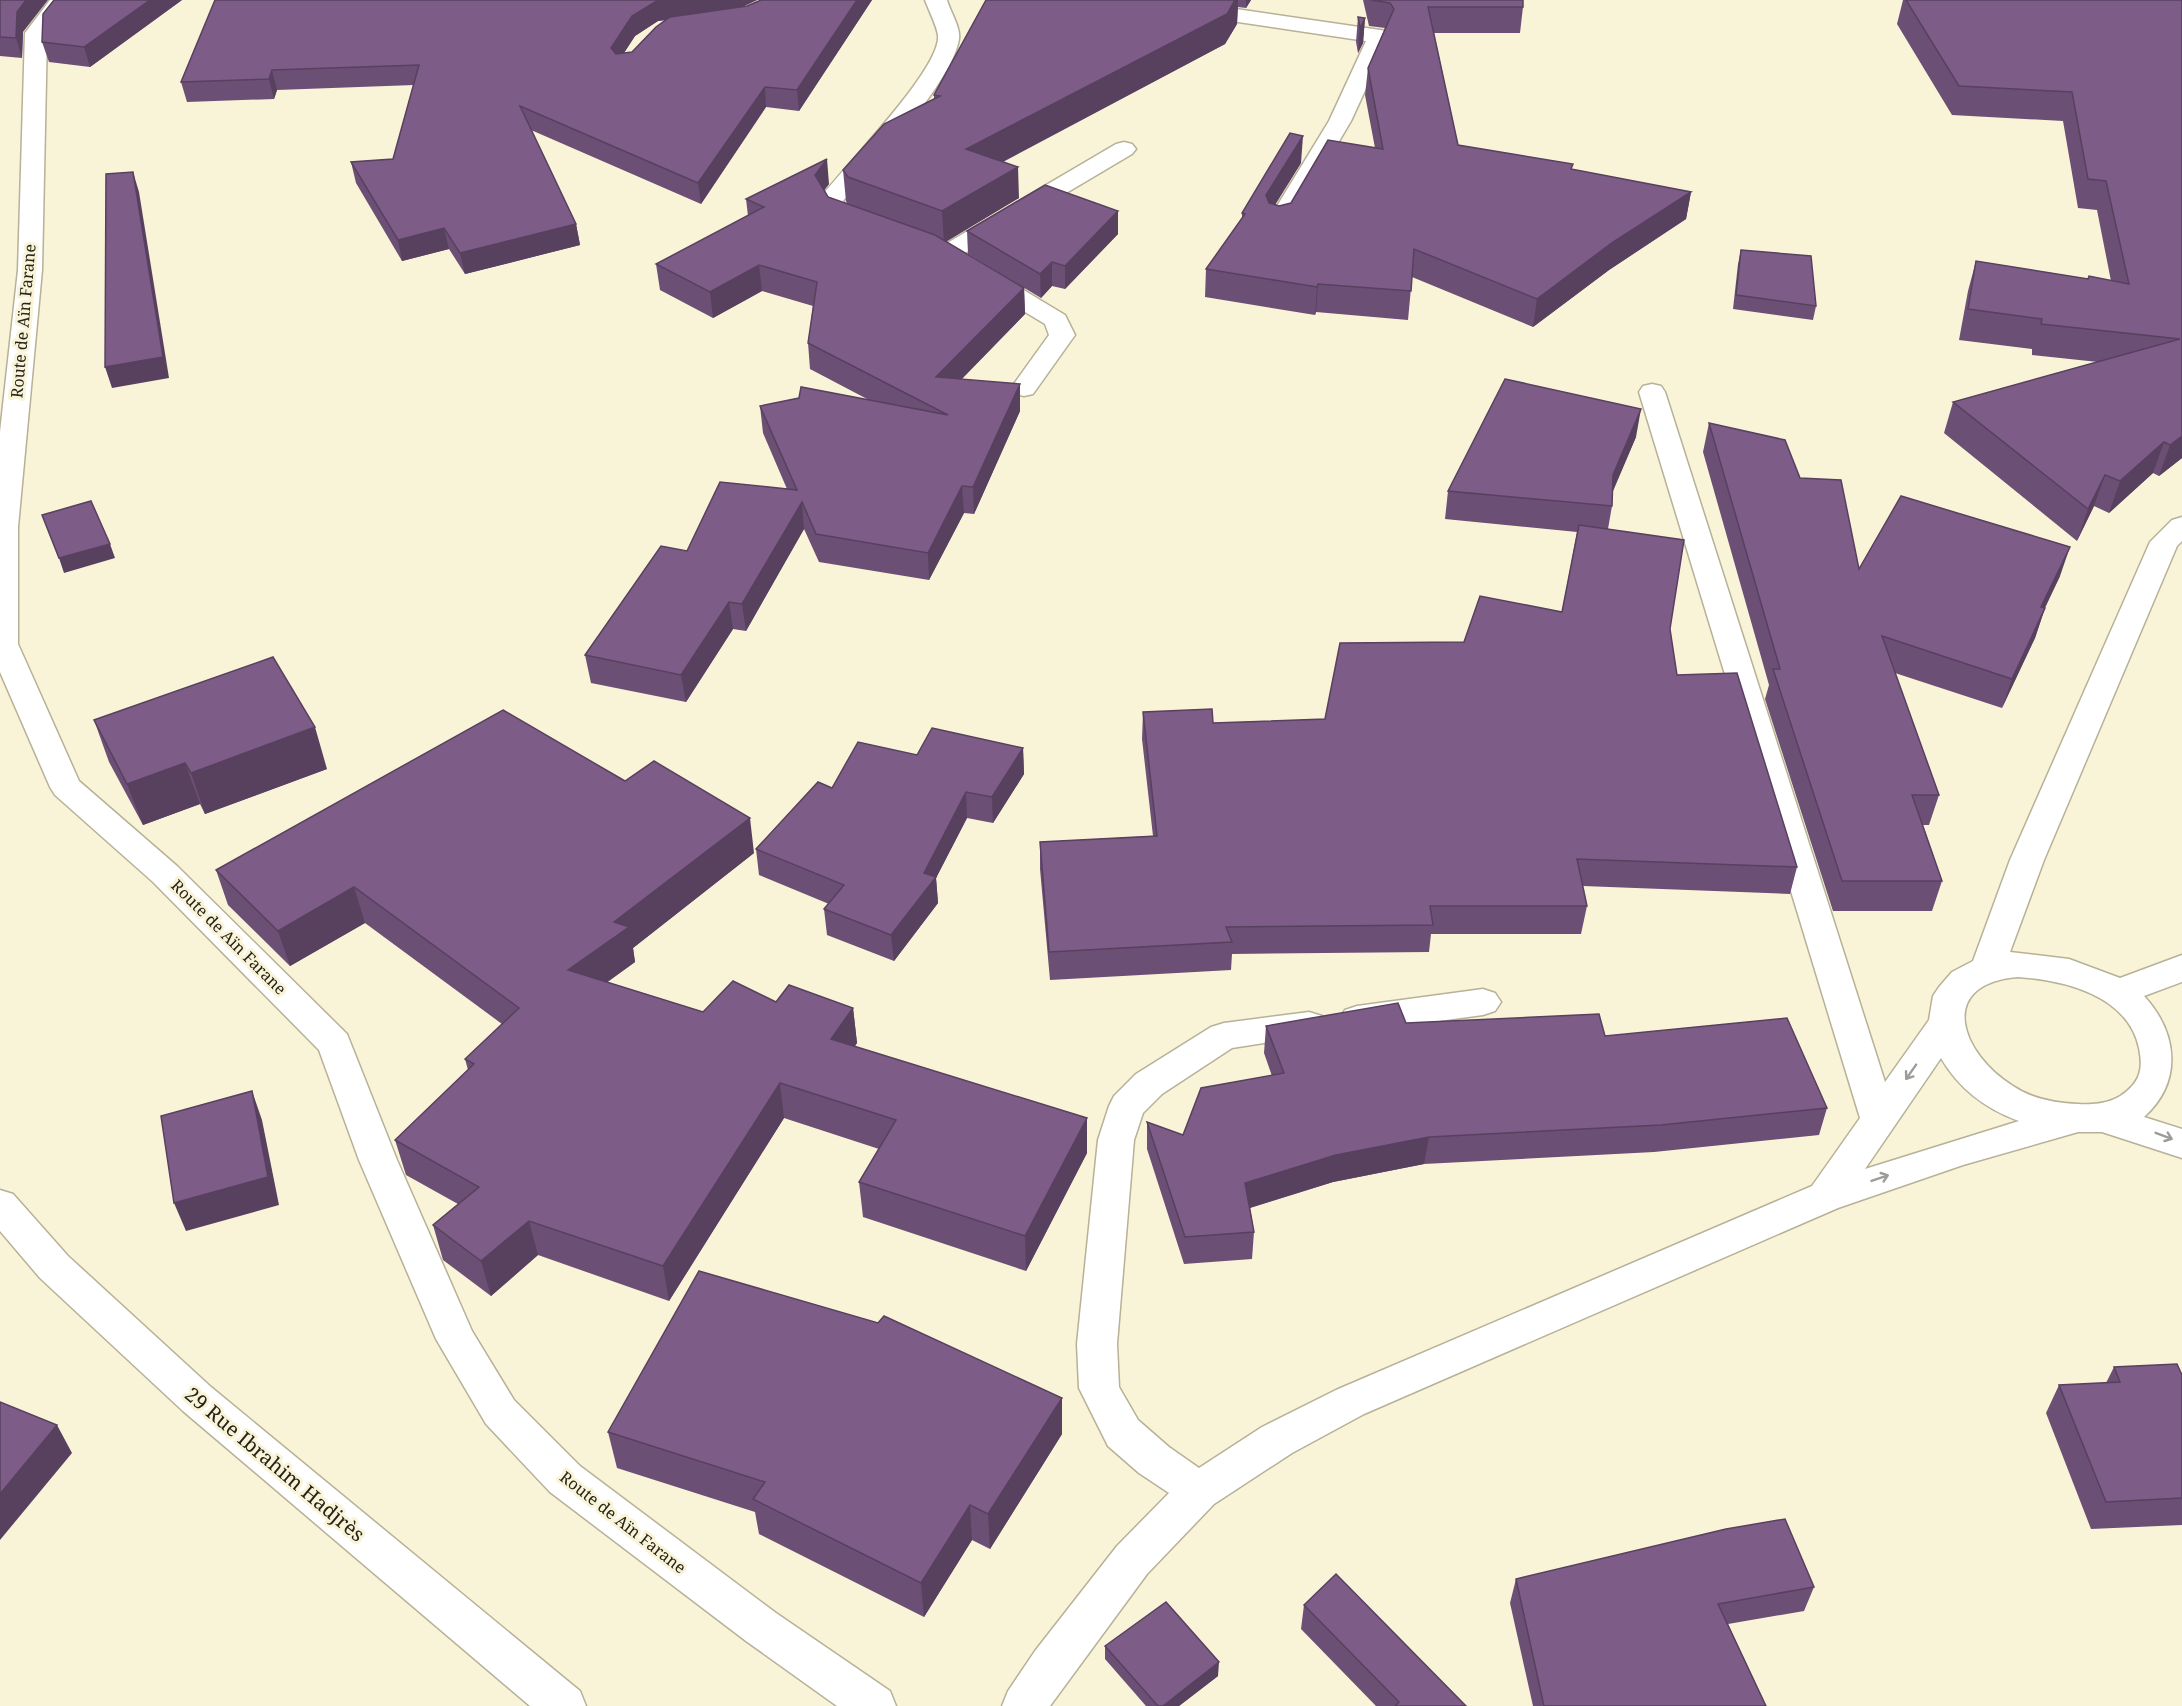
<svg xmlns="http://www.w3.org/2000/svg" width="2182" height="1706" font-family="'Noto Serif',serif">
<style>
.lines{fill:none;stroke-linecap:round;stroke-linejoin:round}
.minor-casing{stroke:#b6b197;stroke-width:3}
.major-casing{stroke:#b6b197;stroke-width:3}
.minor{fill:#fff;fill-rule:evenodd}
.major{fill:#fff;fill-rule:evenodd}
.wall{fill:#6c4f75;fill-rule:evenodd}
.shaded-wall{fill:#58405f}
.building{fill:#7d5c88;stroke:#58405f;stroke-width:1.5}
.oneway{stroke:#9d9c98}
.labels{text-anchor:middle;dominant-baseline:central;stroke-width:6;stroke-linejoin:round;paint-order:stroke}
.street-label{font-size:16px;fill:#262319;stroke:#f9f4d8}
.near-street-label{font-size:20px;fill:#262319;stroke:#f9f4d8}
</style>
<rect width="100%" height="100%" fill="#f9f4d8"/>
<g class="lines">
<defs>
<g id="minor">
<polygon points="50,0 72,0 47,33 42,270 18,527 18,644 79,781 177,866 347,1034 397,1160 472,1331 514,1400 580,1466 776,1613 890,1691 896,1706 837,1706 746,1641 550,1492 486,1424 436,1339 359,1160 319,1050 153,882 55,795 50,787 0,672 0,432 18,270 25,33"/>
<path d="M925 0H947C950 11 961 28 959 39 953 81 873 166 843 201 853 216 866 211 874 223L871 228C846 234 830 219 819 200 841 169 942 69 938 35 936 24 929 11 925 0Z"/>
<polygon points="1119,0 1174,0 1387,31 1390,36 1351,121 1287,229 1278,231 1269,229 1266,224 1329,121 1366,41 1130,6 1123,4"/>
<polygon points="1124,142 1132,144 1136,149 1132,154 955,259 946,261 937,259 934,254 937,249 1116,144"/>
<polygon points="986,271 995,273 1065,315 1075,335 1033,394 1024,396 1015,394 1011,388 1049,335 1045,324 977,283 974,278 977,273"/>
<path d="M1652 384 1661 386 1665 392 1885 1082 1929 1020 1933 996 1939 987 1952 972 1973 961 2010 860 2150 542 2172 520 2182 517V541L2177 546 2044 860 2010 952 2069 959 2120 978 2182 955V982L2144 996C2179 1034 2182 1083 2144 1117L2182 1129V1158L2102 1132H2078L1963 1165 1838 1208 1364 1414 1292 1453 1214 1504 1147 1574 1050 1706H1002L1008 1691 1035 1651 1117 1546 1169 1493 1139 1473 1108 1446 1079 1388 1077 1344 1098 1140 1109 1106 1114 1096 1136 1074 1211 1027 1224 1023 1309 1012 1322 1016 1327 1025 1322 1034 1232 1048 1162 1094 1143 1113 1134 1140 1117 1344 1119 1387 1138 1420 1169 1447 1199 1468 1262 1427 1336 1390 1812 1186 1860 1118 1639 392 1643 386ZM2018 977C2063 980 2128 995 2139 1048 2142 1063 2142 1075 2132 1086 2117 1103 2098 1105 2078 1104 2055 1103 2032 1099 2013 1086 1961 1054 1935 984 2018 977ZM1941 1058C1959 1089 1986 1109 2019 1121L1865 1169Z"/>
<polygon points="1483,989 1495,993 1501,1002 1495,1011 1483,1015 1357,1032 1345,1028 1339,1019 1345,1010 1357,1006"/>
</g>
<polygon id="major" points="0,1190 13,1194 68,1256 211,1387 580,1691 586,1706 530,1706 183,1411 40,1278 0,1231"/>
</defs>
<use href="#minor" class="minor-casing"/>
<use href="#major" class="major-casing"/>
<use href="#minor" class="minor"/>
<use href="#major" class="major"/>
</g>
<g class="wall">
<polygon points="0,0 23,32 22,58 0,56"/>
<polygon points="182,0 90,67 49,62 42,42"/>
<path d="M215 0H757L741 7 872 0 799 111 766 107 701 204 531 130 576 224 580 245 465 274 449 249 402 261 356 183 351 162 393 159 414 85 277 90 274 99 187 102 181 82ZM666 20 632 52 624 53 635 36 658 21Z"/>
<polygon points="986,0 1251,0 1246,8 1238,7 1237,24 1225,44 1003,162 1019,198 945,242 1024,288 1025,314 961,380 1020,411 974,514 964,513 929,580 819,562 804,529 746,631 733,629 686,702 591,683 585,655 687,551 787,489 763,433 760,406 869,400 810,369 808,343 813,306 762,291 713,318 660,290 656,264 748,216 746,199 829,184 824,190 828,197 847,204 846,201 843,170 934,99 934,95"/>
<polygon points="1363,0 1523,0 1523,7 1520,33 1434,33 1458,145 1572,169 1691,192 1686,219 1609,270 1533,327 1412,277 1408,320 1316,312 1315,315 1205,297 1206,269 1242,218 1242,213 1301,163 1275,204 1279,206 1291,203 1375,148 1365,95 1368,68 1385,28 1369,26"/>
<polygon points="1903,0 2182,0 2182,458 2159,476 2153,473 2109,513 2094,506 2077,541 1944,433 1953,402 2098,362 2032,355 2032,349 1959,340 1968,291 1976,261 2088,279 2111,281 2097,210 2078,208 2063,121 1952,115 1897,24"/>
<polygon points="1358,17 1365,18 1363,43 1358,53 1356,42"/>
<polygon points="967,231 1118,234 1065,289 1052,286 1041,298 968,254"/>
<polygon points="1741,250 1816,306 1813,320 1733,309 1738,264"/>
<polygon points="1709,423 1800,478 1859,569 2060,576 2045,608 2035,638 2002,708 1895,673 1939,795 1929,825 1923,825 1942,881 1932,911 1833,911 1765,699 1769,685 1703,452"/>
<polygon points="1636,437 1612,492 1612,506 1608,529 1670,629 1677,675 1797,867 1790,894 1583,886 1587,906 1581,934 1431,934 1429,952 1232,954 1231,970 1050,980 1040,869 1040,842 1153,836 1142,739 1143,712 1213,723 1325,719 1464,642 1562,612 1577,532 1445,519 1448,491"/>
<polygon points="94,720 327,769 205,814 200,804 143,825 109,762"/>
<polygon points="1023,748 1024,774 993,823 967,818 936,878 938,903 894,961 827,935 824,909 829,904 759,875 756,849 832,788 917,755"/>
<polygon points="625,781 754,853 633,948 635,962 607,982 703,1012 776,1002 853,1008 857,1043 855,1046 1087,1153 1026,1271 863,1217 859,1182 879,1149 784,1118 669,1301 538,1255 491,1296 443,1260 433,1225 458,1204 406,1175 395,1140 468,1070 465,1059 502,1024 365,923 290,966 228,905 216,870"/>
<polygon points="1406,1023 1605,1036 1827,1108 1819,1135 1654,1152 1424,1164 1333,1182 1250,1208 1254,1232 1252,1259 1184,1264 1147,1149 1147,1122 1183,1135 1272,1076 1264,1053 1266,1026"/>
<polygon points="2114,1367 2182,1375 2182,1525 2091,1529 2046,1413 2059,1385 2106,1383"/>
<polygon points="1062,1398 1062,1434 990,1549 972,1540 924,1617 759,1534 755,1512 617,1468 608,1432"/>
<polygon points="1516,1579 1814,1587 1804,1611 1728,1624 1766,1706 1533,1706 1510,1603"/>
<polygon points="1304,1605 1466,1706 1376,1706 1301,1629"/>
<polygon points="1105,1646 1218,1676 1179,1706 1146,1706 1105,1659"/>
</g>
<g class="shaded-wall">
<polygon points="26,0 48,0 23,32 22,58 16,38 17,12"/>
<polygon points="150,0 182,0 90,67 84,47"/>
<polygon points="666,0 757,0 734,11 658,21 635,36 614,68 611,48 632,16 655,2"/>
<polygon points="857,0 872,0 799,111 797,90"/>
<polygon points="1235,0 1238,0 1237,24 1225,44 968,180 966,149"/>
<polygon points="1246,0 1251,0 1246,8"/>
<polygon points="1365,18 1363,43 1358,53 1360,28"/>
<polygon points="272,70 277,90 274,99 269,79"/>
<polygon points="765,87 766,107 701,204 698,183"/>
<polygon points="1303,136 1301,163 1264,223 1266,195"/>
<polygon points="827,159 829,184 817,200 815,175"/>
<polygon points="1018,167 1019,198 944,243 942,211"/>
<polygon points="133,172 139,192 169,378 112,388 105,367"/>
<polygon points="1691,192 1686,219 1609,270 1533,327 1537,299 1613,242"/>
<polygon points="1118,211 1118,234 1065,289 1065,266"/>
<polygon points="576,224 580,245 465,274 460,253"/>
<polygon points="444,228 449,249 402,261 398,240"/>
<polygon points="1052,262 1052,286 1041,298 1040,274"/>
<polygon points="759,265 762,291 713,318 710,292"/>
<polygon points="1318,284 1316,312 1315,315 1317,287"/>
<polygon points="1024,288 1025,314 937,404 936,377"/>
<polygon points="1020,384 1020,411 974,514 973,487"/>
<polygon points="1641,409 1636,437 1608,503 1613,475"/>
<polygon points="2182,436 2182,458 2159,476 2170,445"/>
<polygon points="2164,442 2153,473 2109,513 2120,481"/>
<polygon points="2105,475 2094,506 2077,541 2088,509"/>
<polygon points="962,486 964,513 929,580 928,553"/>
<polygon points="802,502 804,529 746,631 742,604"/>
<polygon points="110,544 115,558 64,573 59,558"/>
<polygon points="2070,547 2060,576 2031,636 2041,607"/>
<polygon points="729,602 733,629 686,702 681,675"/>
<polygon points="2045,608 2035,638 2002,708 2012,679"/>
<polygon points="315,727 327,769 205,814 191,773"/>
<polygon points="1023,748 1024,774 993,823 992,797"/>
<polygon points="185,763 200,804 143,825 127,784"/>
<polygon points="966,792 967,818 936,878 938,903 894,961 891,935"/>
<polygon points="750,818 754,853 633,948 635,962 576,1005 568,970 614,922"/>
<polygon points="354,887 365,923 290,966 278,931"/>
<polygon points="853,1008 857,1043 835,1074 831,1039"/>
<polygon points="780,1083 784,1118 669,1301 663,1266"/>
<polygon points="252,1091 262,1120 279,1205 186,1231 174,1203"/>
<polygon points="1087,1118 1087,1153 1026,1271 1025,1236"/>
<polygon points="1429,1137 1424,1164 1333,1182 1243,1210 1245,1183 1336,1155"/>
<polygon points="529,1221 538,1255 491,1296 481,1261"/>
<polygon points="1062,1398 1062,1434 990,1549 988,1514"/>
<polygon points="57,1425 72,1453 0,1540 0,1494"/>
<polygon points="970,1505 972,1540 924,1617 921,1583"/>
<polygon points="1219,1662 1218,1676 1179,1706 1163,1706"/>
</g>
<g class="building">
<polygon points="0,0 26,0 17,12 16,38 0,37"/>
<polygon points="54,0 150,0 84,47 42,42 43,14"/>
<polygon points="215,0 666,0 655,2 632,16 611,48 616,54 632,52 656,27 670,17 747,6 761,0 857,0 797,90 765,87 698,183 520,106 576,224 460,253 444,228 398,240 351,162 393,159 419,65 272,70 269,79 181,82"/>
<polygon points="986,0 1235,0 1227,14 966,149 1018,167 942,211 848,177 843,170 884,124 940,96 934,95"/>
<polygon points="1371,0 1523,0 1523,7 1428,7 1458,145 1573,164 1571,169 1691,192 1613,242 1537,299 1414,249 1411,291 1318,284 1317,287 1206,269 1245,214 1242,213 1290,133 1303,136 1266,195 1269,203 1279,206 1291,203 1328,140 1383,149 1368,68 1394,9 1390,3"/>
<polygon points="1906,0 2182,0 2182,436 2170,445 2164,442 2120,481 2105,475 2088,509 1953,402 2180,339 2041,324 2042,319 1968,309 1976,261 2088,279 2089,276 2129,284 2106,181 2088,179 2072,92 1959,86"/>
<polygon points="1358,17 1365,18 1360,28"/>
<polygon points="827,159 815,175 828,197 935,235 1024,288 936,377 1020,384 973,487 962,486 928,553 816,534 802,502 742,604 729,602 681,675 585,655 661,546 687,551 720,482 797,490 760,406 799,398 801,387 948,415 808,343 817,282 759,265 710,292 656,264 764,207 746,199"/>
<polygon points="133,172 163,357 105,367 106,174"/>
<polygon points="1045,185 1118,211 1065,266 1052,262 1040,274 967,231"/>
<polygon points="1741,250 1811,256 1816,306 1736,295"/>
<polygon points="1505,379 1641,409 1613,475 1612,506 1448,491"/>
<polygon points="1709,423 1785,440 1800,478 1841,480 1859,569 1901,496 2070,547 2041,607 2045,608 2012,679 1882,636 1939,795 1912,795 1942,881 1842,881 1773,669 1780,669"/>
<polygon points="91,501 110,544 59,558 42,515"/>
<polygon points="1579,525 1684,540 1670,629 1677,675 1737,673 1797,867 1577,859 1587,906 1430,906 1433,925 1226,927 1232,942 1049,952 1040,842 1157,836 1143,712 1212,709 1213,723 1325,719 1340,643 1464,642 1480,596 1562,612"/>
<polygon points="273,657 315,727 191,773 185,763 127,784 94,720"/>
<polygon points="503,710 625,781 654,761 750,818 614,922 629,927 568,970 703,1012 733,981 776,1002 789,985 853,1008 831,1039 1087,1118 1025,1236 859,1182 896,1120 780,1083 663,1266 529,1221 481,1261 433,1225 479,1187 395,1140 474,1064 465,1059 519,1008 354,887 278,931 216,870"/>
<polygon points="932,728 1023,748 992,797 966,792 924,873 936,877 891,935 824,909 844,885 756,849 818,782 832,788 858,742 917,755"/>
<polygon points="1398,1003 1406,1023 1599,1014 1605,1036 1787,1018 1827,1108 1661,1125 1429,1137 1336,1155 1245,1183 1254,1232 1185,1237 1147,1122 1183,1135 1201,1088 1284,1073 1266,1026"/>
<polygon points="252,1091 268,1177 174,1203 161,1116"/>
<polygon points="699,1271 878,1323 884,1316 1062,1398 988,1514 970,1505 921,1583 753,1499 765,1482 608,1432"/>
<polygon points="2177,1364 2182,1375 2182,1498 2106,1502 2059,1385 2120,1382 2114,1367"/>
<polygon points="0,1402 57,1425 0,1494"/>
<polygon points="1785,1519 1814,1587 1718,1604 1766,1706 1544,1706 1516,1579 1726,1529"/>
<polygon points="1336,1574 1466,1706 1395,1706 1399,1702 1304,1605"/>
<polygon points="1166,1602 1219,1662 1163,1706 1158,1706 1105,1646"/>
</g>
<defs><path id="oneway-shaft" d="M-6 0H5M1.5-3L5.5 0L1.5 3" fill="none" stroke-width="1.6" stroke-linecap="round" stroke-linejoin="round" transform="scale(1.5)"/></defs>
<g class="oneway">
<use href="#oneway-shaft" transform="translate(1911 1072) rotate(125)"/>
<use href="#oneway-shaft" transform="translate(2164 1136) rotate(21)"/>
<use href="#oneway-shaft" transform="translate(1880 1178) rotate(-19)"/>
</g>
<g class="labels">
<g class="street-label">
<text transform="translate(23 321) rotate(-85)">Route de Aïn Farane</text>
<text transform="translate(229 937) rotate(45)">Route de Aïn Farane</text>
<text transform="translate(623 1522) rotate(38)">Route de Aïn Farane</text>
</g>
<g class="near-street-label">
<text transform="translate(275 1464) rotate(40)">29 Rue Ibrahim Hadjrès</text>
</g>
</g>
</svg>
